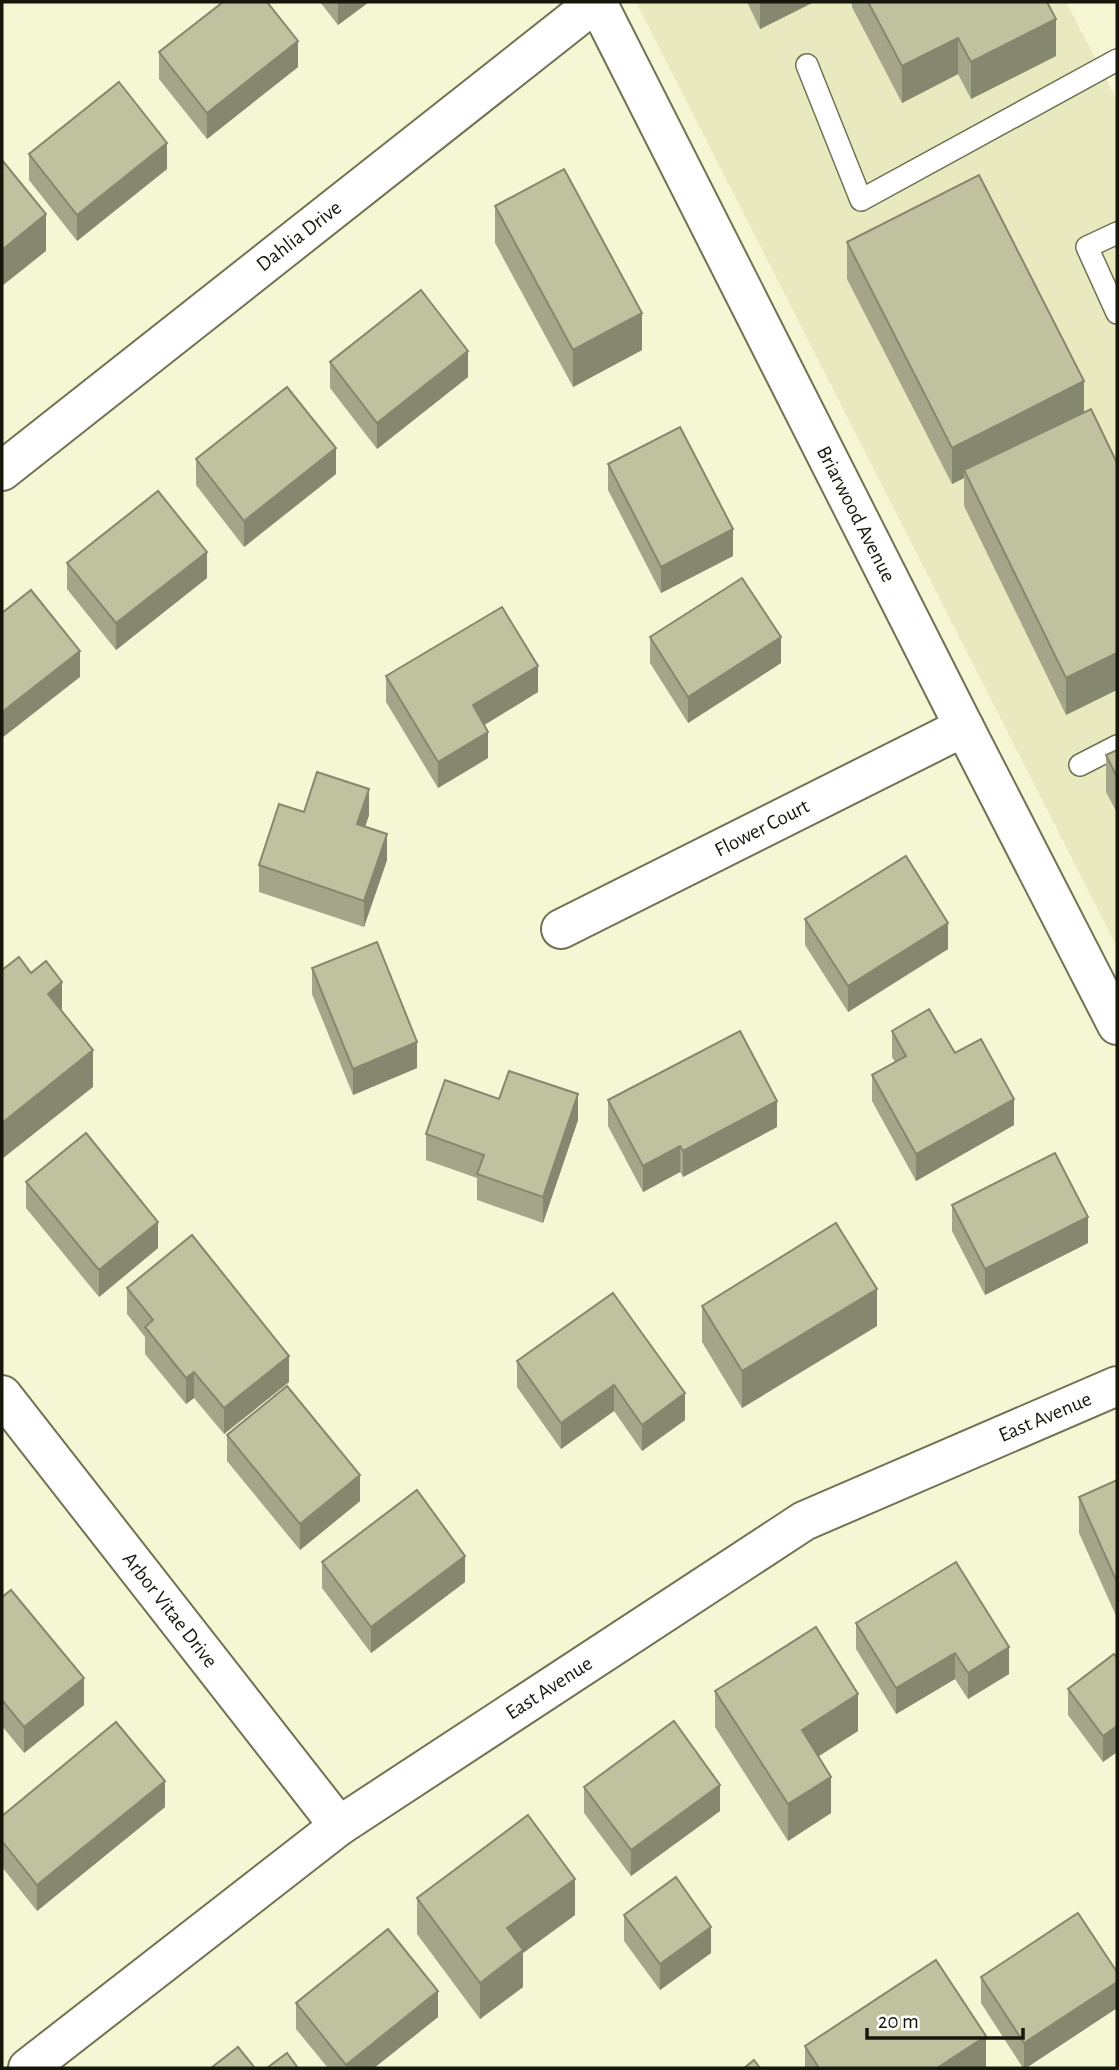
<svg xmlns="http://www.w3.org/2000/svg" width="1119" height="2070" font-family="'Alegreya Sans',sans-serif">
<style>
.built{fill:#e9e9bf}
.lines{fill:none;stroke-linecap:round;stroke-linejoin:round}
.lane-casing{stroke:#717153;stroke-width:24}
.street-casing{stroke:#717153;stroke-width:42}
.lane{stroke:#fff;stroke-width:21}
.street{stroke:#fff;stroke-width:38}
.wall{fill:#a5a689}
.shaded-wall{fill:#86876f}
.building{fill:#c0c19f;stroke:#86876f;stroke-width:2}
.labels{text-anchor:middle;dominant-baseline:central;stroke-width:5;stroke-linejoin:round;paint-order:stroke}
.street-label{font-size:21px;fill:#16160a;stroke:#fff}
</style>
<rect width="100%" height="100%" fill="#f5f6d3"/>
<polygon class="built" points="636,2 1066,2 1117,100 1117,947"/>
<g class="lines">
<defs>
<g id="lane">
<polyline points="807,65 861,200 1117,60"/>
<polyline points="1117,233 1087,247 1117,313"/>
<polyline points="1080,765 1117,746"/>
</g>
<g id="street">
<polyline points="597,2 964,727 1117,1025"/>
<polyline points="2,471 596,2"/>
<polyline points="561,929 964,727"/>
<polyline points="2,1395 339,1826"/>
<polyline points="28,2068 339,1826 804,1521 1117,1386"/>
</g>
</defs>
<use href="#lane" class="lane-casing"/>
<use href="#street" class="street-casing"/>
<use href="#lane" class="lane"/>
<use href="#street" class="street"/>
</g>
<g class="wall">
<polygon points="320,2 369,2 338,25"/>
<polygon points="747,2 814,2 760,29"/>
<polygon points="852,2 1047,2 1056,56 971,99 958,74 902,103 852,7"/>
<polygon points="159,52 298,67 207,139 159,79"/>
<polygon points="29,154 167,169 77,241 29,180"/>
<polygon points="495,206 642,350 573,387 495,243"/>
<polygon points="847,242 1084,381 1066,715 964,506 964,478 952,484 847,279"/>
<polygon points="330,362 468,377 377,449 330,388"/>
<polygon points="196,459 336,474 244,547 196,485"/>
<polygon points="608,464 733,556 661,593 608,490"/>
<polygon points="67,563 207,578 116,650 67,589"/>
<polygon points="650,637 781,663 688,723 650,663"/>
<polygon points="386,676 538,692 484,725 488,758 438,788 386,702"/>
<polygon points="1117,750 1117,813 1106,792 1106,755"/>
<polygon points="304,812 369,815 365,827 387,860 364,927 259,892 259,865"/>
<polygon points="805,919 948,949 848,1012 805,945"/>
<polygon points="312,968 417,1068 353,1095 312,994"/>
<polygon points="892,1031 955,1053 1014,1125 916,1181 872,1101 872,1075 895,1062 892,1057"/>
<polygon points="499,1099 578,1120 543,1223 477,1200 477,1178 426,1160 426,1134"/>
<polygon points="608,1100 777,1127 683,1177 680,1172 643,1192 608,1126"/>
<polygon points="26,1182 158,1248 99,1297 26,1208"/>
<polygon points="952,1205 1088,1243 985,1295 952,1231"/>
<polygon points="127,1288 289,1382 224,1434 194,1398 186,1404 145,1354 145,1337 127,1314"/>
<polygon points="613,1293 685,1420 642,1451 614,1411 561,1449 517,1387 517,1361"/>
<polygon points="702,1306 877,1326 742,1408 702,1342"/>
<polygon points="227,1435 360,1501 300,1550 227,1461"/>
<polygon points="1117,1480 1117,1618 1079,1533 1079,1497"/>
<polygon points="322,1562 465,1582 371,1653 322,1588"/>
<polygon points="956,1562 1009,1674 968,1699 955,1679 896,1714 856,1649 856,1623"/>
<polygon points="2,1597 84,1705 24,1753 2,1726"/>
<polygon points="1117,1658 1117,1752 1103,1762 1068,1715 1068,1689"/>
<polygon points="715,1691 858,1731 818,1756 831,1813 788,1841 715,1727"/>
<polygon points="584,1787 720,1811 631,1876 584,1813"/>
<polygon points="165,1807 37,1911 2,1867 2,1816"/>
<polygon points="417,1898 575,1915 523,1953 523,1987 480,2019 417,1934"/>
<polygon points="624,1915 711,1953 660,1990 624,1941"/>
<polygon points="981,1977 1117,2008 1026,2068 1023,2068 981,2003"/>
<polygon points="296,2003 438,2017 374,2068 328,2068 296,2029"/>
<polygon points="805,2046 986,2068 805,2068"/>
</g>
<g class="shaded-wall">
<polygon points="338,2 369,2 338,25"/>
<polygon points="760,2 814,2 760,29"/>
<polygon points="1056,19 1056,56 971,99 971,62"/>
<polygon points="958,38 958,74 902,103 902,66"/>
<polygon points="298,41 298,67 207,139 207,113"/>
<polygon points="167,143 167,169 77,241 77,215"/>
<polygon points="46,214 46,251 2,286 2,250"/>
<polygon points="642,313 642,350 573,387 573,350"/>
<polygon points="468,351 468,377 377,449 377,423"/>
<polygon points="1084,381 1084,418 964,470 964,478 952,484 952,448"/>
<polygon points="336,448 336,474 244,547 244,521"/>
<polygon points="733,529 733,556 661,593 661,567"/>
<polygon points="207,552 207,578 116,650 116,623"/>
<polygon points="781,637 781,663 688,723 688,697"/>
<polygon points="80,651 80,677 2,738 2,712"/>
<polygon points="1117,653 1117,690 1066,715 1066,678"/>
<polygon points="538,666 538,692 473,732 473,705"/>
<polygon points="488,732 488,758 438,788 438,762"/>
<polygon points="369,789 369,815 357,851 357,824"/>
<polygon points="387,834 387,860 364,927 364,901"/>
<polygon points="948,923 948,949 848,1012 848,986"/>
<polygon points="62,982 62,1018 48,994"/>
<polygon points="417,1042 417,1068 353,1095 353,1069"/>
<polygon points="93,1050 93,1087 2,1159 2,1123"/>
<polygon points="578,1094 578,1120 543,1223 543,1197"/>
<polygon points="1014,1099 1014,1125 916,1181 916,1154"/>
<polygon points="777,1101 777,1127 683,1177 683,1151"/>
<polygon points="680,1146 680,1172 643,1192 643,1166"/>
<polygon points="1088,1217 1088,1243 985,1295 985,1269"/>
<polygon points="158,1222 158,1248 99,1297 99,1270"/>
<polygon points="877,1289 877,1326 742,1408 742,1371"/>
<polygon points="289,1356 289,1382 224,1434 224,1408"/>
<polygon points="194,1372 194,1398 186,1404 186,1378"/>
<polygon points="614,1385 614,1411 561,1449 561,1423"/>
<polygon points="685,1393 685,1420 642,1451 642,1425"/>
<polygon points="360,1475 360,1501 300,1550 300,1524"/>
<polygon points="465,1556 465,1582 371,1653 371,1627"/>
<polygon points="1009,1647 1009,1674 968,1699 968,1673"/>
<polygon points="955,1653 955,1679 896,1714 896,1688"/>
<polygon points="84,1678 84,1705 24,1753 24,1727"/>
<polygon points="858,1694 858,1731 802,1767 802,1730"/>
<polygon points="1117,1726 1117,1752 1103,1762 1103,1736"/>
<polygon points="831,1777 831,1813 788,1841 788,1804"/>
<polygon points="165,1781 165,1807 37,1911 37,1885"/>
<polygon points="720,1785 720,1811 631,1876 631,1850"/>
<polygon points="575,1879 575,1915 523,1953 523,1987 480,2019 480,1983 507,1928"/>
<polygon points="711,1927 711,1953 660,1990 660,1964"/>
<polygon points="1117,1982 1117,2008 1026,2068 1024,2068 1024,2043"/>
<polygon points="438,1991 438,2017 374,2068 346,2068 346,2065"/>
<polygon points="986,2036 986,2068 937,2068"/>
</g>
<g class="building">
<polygon points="223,2 267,2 298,41 207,113 159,52"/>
<polygon points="868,2 1047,2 1056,19 971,62 958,38 902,66"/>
<polygon points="119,82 167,143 77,215 29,154"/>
<polygon points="2,160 46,214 2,250"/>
<polygon points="564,169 642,313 573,350 495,206"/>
<polygon points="979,175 1084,381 952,448 847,242"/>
<polygon points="421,290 468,351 377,423 330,362"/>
<polygon points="287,387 336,448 244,521 196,459"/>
<polygon points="1091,409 1117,463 1117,653 1066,678 964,470"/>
<polygon points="680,427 733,529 661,567 608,464"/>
<polygon points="158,491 207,552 116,623 67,563"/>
<polygon points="742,578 781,637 688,697 650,637"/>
<polygon points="31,590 80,651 2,712 2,613"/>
<polygon points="502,607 538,666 473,705 488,732 438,762 386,676"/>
<polygon points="1117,750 1117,777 1106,755"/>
<polygon points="317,772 369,789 357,824 387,834 364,901 259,865 279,804 304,812"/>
<polygon points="906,856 948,923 848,986 805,919"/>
<polygon points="377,942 417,1042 353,1069 312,968"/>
<polygon points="19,957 31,973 46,961 62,982 48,994 93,1050 2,1123 2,970"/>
<polygon points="929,1009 955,1053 981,1039 1014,1099 916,1154 872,1075 906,1056 892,1031"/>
<polygon points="740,1031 777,1101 683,1151 680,1146 643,1166 608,1100"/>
<polygon points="509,1071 578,1094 543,1197 477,1174 484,1155 426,1134 445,1080 499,1099"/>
<polygon points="86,1133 158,1222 99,1270 26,1182"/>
<polygon points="1055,1153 1088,1217 985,1269 952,1205"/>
<polygon points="836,1223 877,1289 742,1371 702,1306"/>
<polygon points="192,1235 289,1356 224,1408 194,1372 186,1378 145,1327 153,1320 127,1288"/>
<polygon points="613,1293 685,1393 642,1425 614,1385 561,1423 517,1361"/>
<polygon points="287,1386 360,1475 300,1524 227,1435"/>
<polygon points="1117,1480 1117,1582 1079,1497"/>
<polygon points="417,1490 465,1556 371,1627 322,1562"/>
<polygon points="956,1562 1009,1647 968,1673 955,1653 896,1688 856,1623"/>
<polygon points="11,1590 84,1678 24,1727 2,1700 2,1597"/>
<polygon points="816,1627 858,1694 802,1730 831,1777 788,1804 715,1691"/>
<polygon points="1114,1654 1117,1658 1117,1726 1103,1736 1068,1689"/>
<polygon points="674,1721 720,1785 631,1850 584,1787"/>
<polygon points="116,1722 165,1781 37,1885 2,1841 2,1816"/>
<polygon points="528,1815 575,1879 507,1928 523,1950 480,1983 417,1898"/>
<polygon points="676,1877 711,1927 660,1964 624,1915"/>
<polygon points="1078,1913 1117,1972 1117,1982 1024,2043 981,1977"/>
<polygon points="388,1929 438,1991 346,2065 296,2003"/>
<polygon points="936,1960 986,2036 937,2068 819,2068 805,2046"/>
<polygon points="238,2047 255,2068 211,2068"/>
<polygon points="287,2053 298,2068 267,2068"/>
<polygon points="754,2060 760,2068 744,2068"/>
</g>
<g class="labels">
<g class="street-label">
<text transform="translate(299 236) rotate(-38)">Dahlia Drive</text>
<text transform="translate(856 514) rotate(63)">Briarwood Avenue</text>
<text transform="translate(762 828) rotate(-27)">Flower Court</text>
<text transform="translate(1045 1417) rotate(-23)">East Avenue</text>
<text transform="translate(170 1610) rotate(52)">Arbor Vitae Drive</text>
<text transform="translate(549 1688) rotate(-33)">East Avenue</text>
</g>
</g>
<rect width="1119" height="2070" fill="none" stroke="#16160a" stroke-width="7"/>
<path d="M867 2028v10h156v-10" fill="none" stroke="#16160a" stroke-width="3.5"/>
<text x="878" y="2028" font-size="21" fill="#16160a" stroke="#ffffff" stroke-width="5" paint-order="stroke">20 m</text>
</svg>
